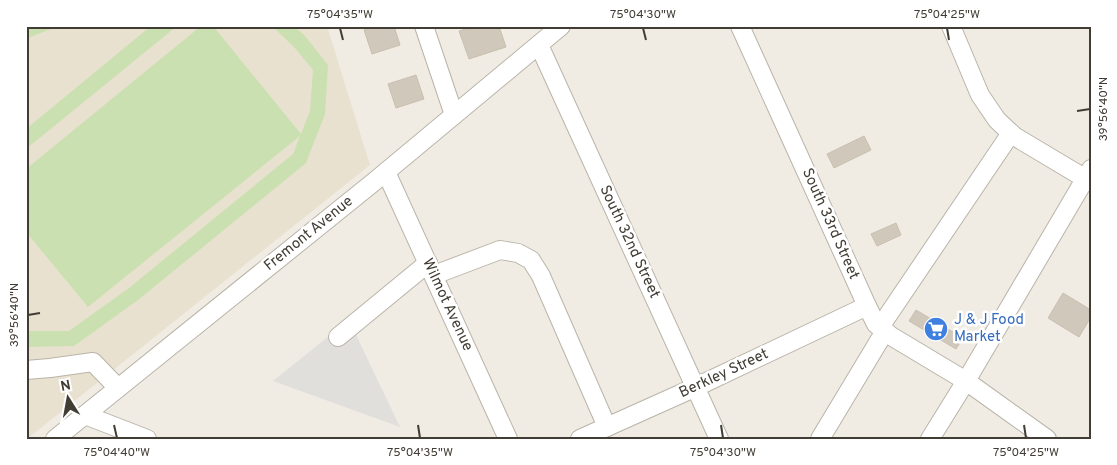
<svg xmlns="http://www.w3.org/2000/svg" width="1117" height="465" viewBox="0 0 1117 465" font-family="Overpass,sans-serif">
<rect width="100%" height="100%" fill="#f0ece4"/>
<path fill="#e8e1cf" d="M26,26H327L370,165L27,439Z"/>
<g fill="#cbe0b0">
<path d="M26,26H58L26,39Z"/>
<path d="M151,26H177L26,149V129Z"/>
<path d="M201,26H213L301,134L310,111L313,70L294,47L272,26H294L305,36L328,65L325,114L306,163L138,300L74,346L26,347V331H69L129,288L293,154L300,136L88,307L26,232V169Z"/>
</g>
<path fill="#e1dfdc" d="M349,320L400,427L273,381Z"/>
<g fill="#d0c8bb" stroke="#cabfaf">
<path d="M374,26H394L400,45L372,54L364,30Z"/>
<path d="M475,26H499L506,47L469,59L459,31Z"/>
<path d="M416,75L424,99L396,108L388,84Z"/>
<path d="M864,136L871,150L834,168L827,154Z"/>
<path d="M896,223L901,235L877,246L871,234Z"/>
<path d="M1063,293L1091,310V317L1079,337L1048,318Z"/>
<path d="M916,310L963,338L956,349L909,321Z"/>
</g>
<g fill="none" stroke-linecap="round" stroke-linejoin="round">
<g stroke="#bab4a8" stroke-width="20">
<g id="minor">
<path d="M424,26L454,115"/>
<path d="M740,26L867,306L876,324L891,336L966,381L1047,439"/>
<path d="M951,26L980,95L997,120L1014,136L1091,182"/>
<path d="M539,45L719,439"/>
<path d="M386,172L508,439"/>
<path d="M434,275L500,250L518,253L531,260L541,276L607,427"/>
<path d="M880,327L1011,133"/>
<path d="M338,337L428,263"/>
<path d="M26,370L50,368L93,362L118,388"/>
<path d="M85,415L147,439"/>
<path d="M55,439L375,181L561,26"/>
<path d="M580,439L696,387L867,306"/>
<path d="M820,439L885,331"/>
<path d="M930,439L966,381L1091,169"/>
</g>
</g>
<use href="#minor" stroke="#fff" stroke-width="18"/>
</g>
<path fill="none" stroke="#413c34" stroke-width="2" d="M340,28L343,40M643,28L646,40M947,28L949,40M1077,111L1090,109M28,315L40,313M114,425L117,438M418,425L420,438M721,425L723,438M1024,425L1026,438"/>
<defs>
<g id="supermarket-disc" transform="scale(1.25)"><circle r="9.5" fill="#3f7fe0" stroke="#fff"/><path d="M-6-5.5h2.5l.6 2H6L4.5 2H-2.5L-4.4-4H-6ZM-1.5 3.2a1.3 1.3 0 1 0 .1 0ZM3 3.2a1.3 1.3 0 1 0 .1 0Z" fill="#fff"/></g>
</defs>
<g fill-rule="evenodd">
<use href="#supermarket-disc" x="936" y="329"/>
</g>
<g text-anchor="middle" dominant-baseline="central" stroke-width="5" stroke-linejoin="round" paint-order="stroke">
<g font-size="15" fill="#413c34" stroke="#fff">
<text transform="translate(830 224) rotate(66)">South 33rd Street</text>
<text transform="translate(309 234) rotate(-39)">Fremont Avenue</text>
<text transform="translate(629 242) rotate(65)">South 32nd Street</text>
<text transform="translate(447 305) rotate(65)">Wilmot Avenue</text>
<text transform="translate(724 374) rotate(-25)">Berkley Street</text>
</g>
<g font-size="15" fill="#366cbe" stroke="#fff" text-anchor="start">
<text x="954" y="320">J &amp; J Food<tspan x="954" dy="17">Market</tspan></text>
</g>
</g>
<rect width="1117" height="465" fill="none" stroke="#ffffff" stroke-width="55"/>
<g transform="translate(68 398) rotate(349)" stroke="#ffffff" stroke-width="4" paint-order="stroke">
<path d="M0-4L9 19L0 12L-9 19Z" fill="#413c34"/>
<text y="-8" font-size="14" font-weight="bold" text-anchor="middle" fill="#413c34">N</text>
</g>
<rect x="28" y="28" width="1062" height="410" fill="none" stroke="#413c34" stroke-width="2"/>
<g font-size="12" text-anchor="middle" fill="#413c34">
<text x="340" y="18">75°04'35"W</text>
<text x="643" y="18">75°04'30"W</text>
<text x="947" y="18">75°04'25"W</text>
<text transform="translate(1103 109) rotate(-90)" y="4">39°56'40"N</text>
<text transform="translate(14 315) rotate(-90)" y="4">39°56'40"N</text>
<text x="117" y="456">75°04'40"W</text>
<text x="420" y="456">75°04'35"W</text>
<text x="723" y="456">75°04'30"W</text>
<text x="1026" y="456">75°04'25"W</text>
</g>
</svg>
